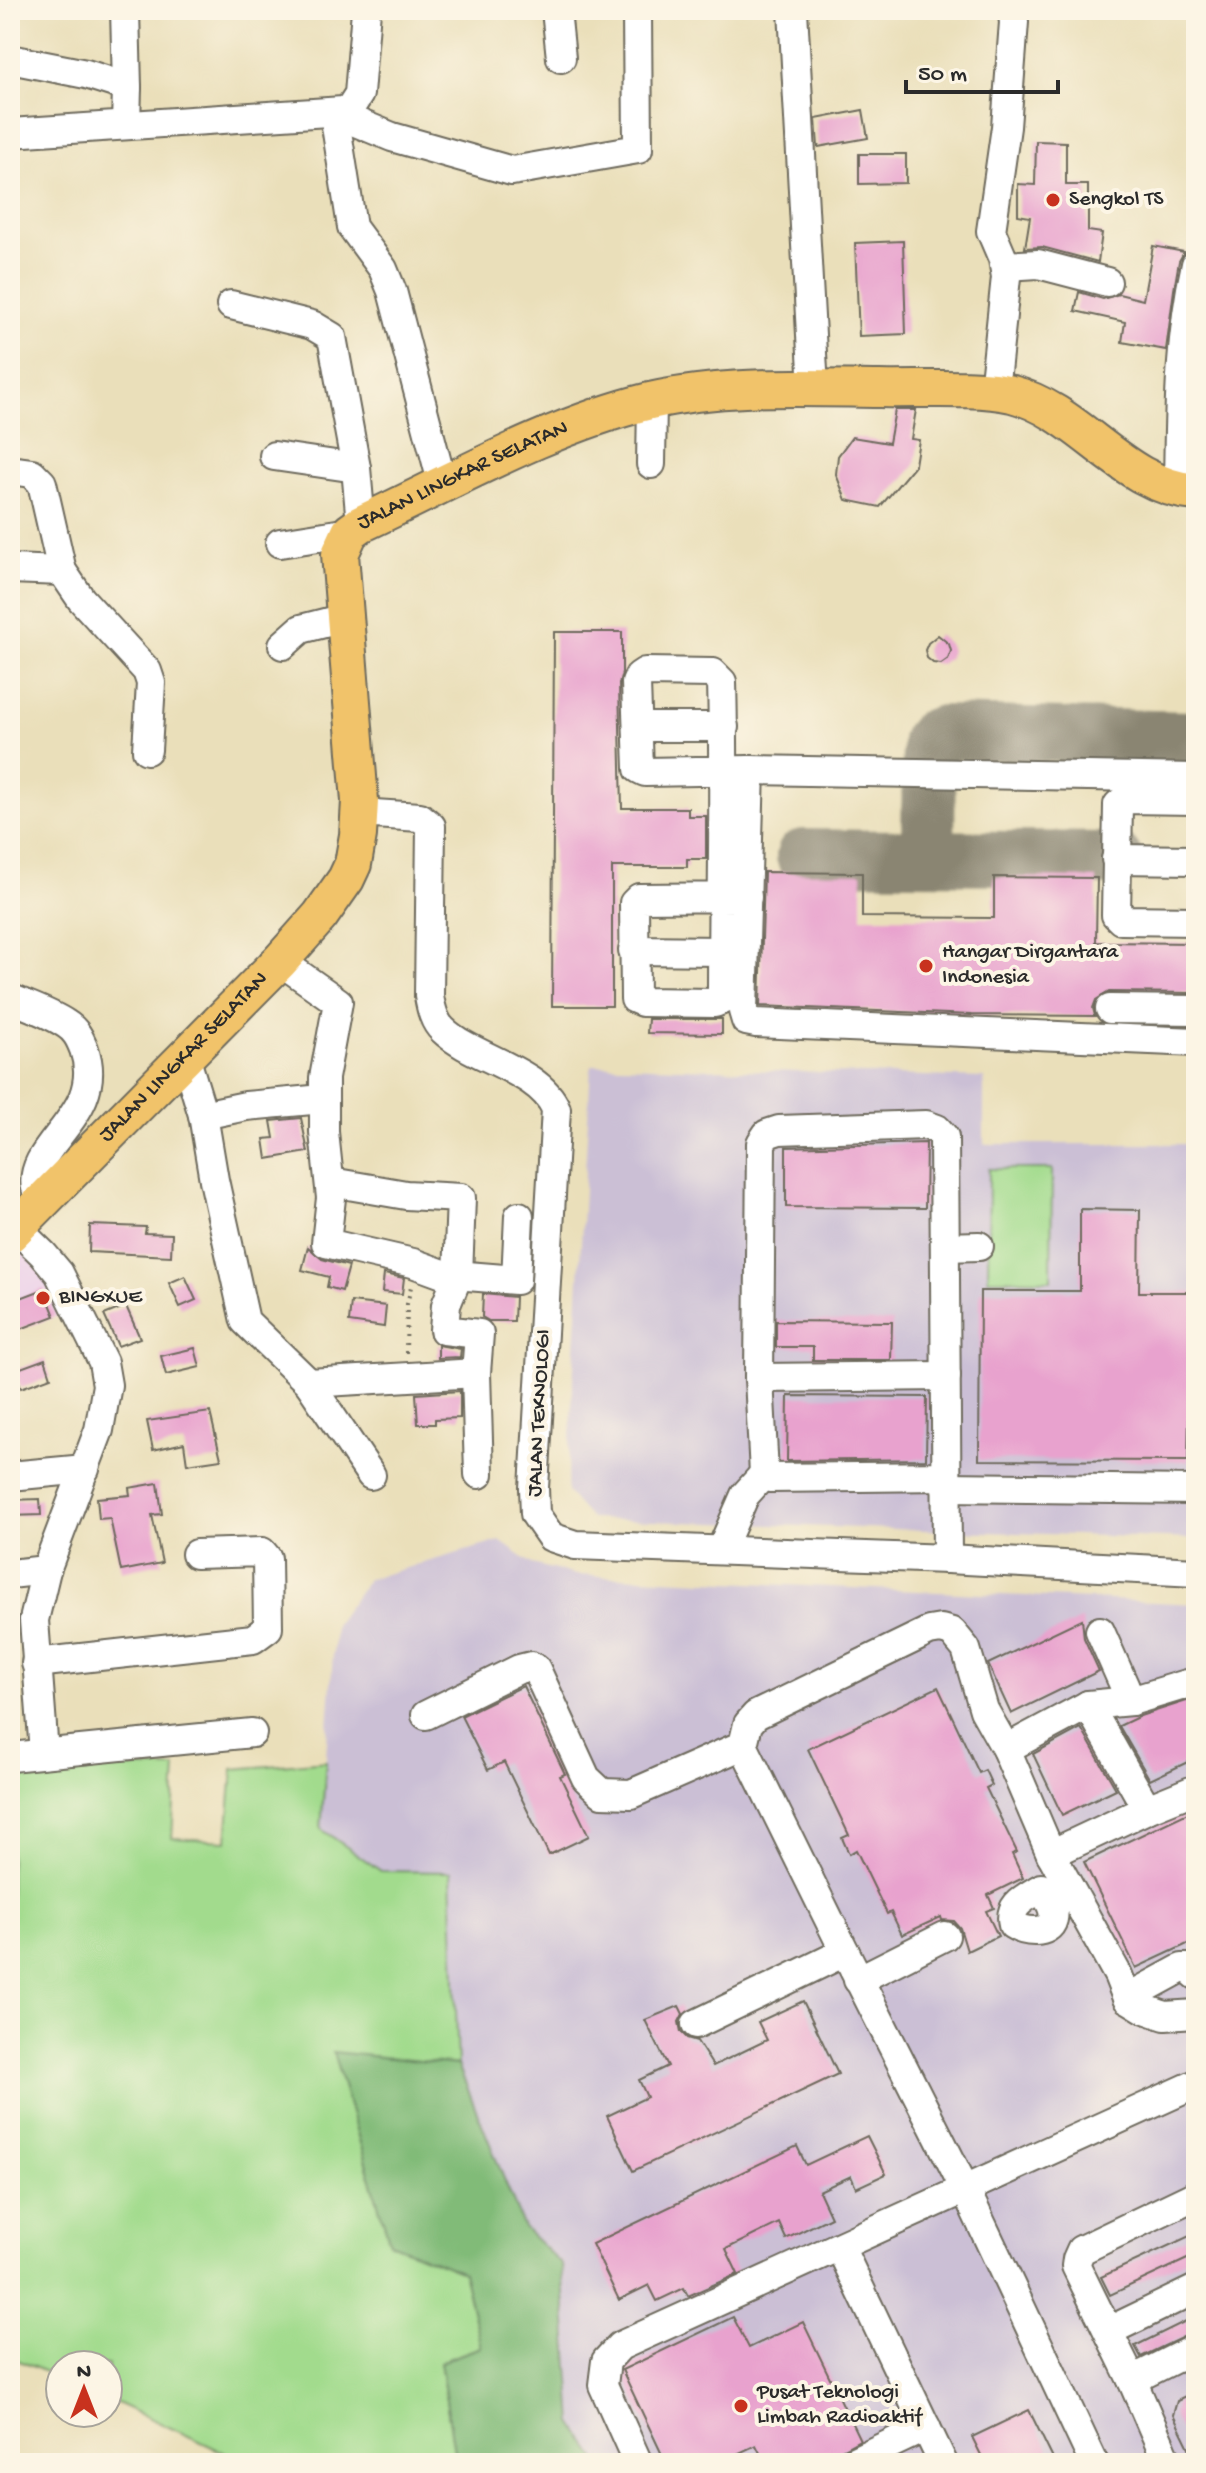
<svg xmlns="http://www.w3.org/2000/svg" width="1206" height="2473" viewBox="0 0 1206 2473" font-family="'Gochi Hand',sans-serif">
<rect width="100%" height="100%" fill="#fcf5e5"/>
<filter id="ink" filterUnits="userSpaceOnUse"><feTurbulence type="fractalNoise" baseFrequency=".0125" numOctaves="2"/><feDisplacementMap in="SourceGraphic" scale="16" xChannelSelector="R" yChannelSelector="G"/><feConvolveMatrix kernelMatrix="1 2 1 2 8 2 1 2 1" color-interpolation-filters="sRGB"/></filter>
<filter id="wash" filterUnits="userSpaceOnUse"><feTurbulence type="fractalNoise" baseFrequency=".006" numOctaves="4" result="noise"/><feDisplacementMap in="SourceGraphic" scale="32" xChannelSelector="R" yChannelSelector="G"/><feGaussianBlur stdDeviation="1.8" result="paint"/><feColorMatrix in="noise" values="0 0 0 0 0 0 0 0 0 0 0 0 0 0 0 0 0 1.4 0 .05"/><feComposite in="paint" operator="in"/></filter>
<g filter="url(#wash)">
<rect width="100%" height="100%" fill="#eadfba"/>
<path fill="#ecd1ea" d="M29,1238L63,1314L10,1333V1253Z"/>
<g fill="#cbbfd5">
<path d="M591,1065L984,1078V1144H1196V1539L591,1519L567,1492Z"/>
<path d="M500,1541L532,1564L576,1575L1196,1604V2463H599L573,2423L562,2265L524,2228L458,2065L451,1873L381,1871L321,1829L335,1625L368,1579Z"/>
</g>
<g fill="#a2db8d" stroke="#66835c" stroke-width="2">
<path d="M989,1169H1052L1051,1280L988,1279Z"/>
<path d="M326,1761L321,1829L381,1871L451,1872L458,2065L333,2053L390,2243L463,2272L481,2347L440,2362L456,2463H247L108,2399V2365H60V2378L10,2357V1781L33,1767L176,1768L172,1838L227,1841L233,1769Z"/>
</g>
<path fill="#81bb78" stroke="#567352" stroke-width="2" d="M333,2052L458,2065L524,2228L562,2265L573,2423L599,2463H456L440,2362L481,2347L463,2272L390,2243Z"/>
<g fill="none" stroke-linecap="round" stroke-linejoin="round">
<g stroke="#8a8572" stroke-width="54">
<path d="M803,856L1116,859"/>
<path d="M928,856L929,741L934,735L943,732L1196,738"/>
</g>
</g>
<g id="blocks">
<g fill="#e8a2ce">
<path d="M863,110L868,138L818,147L816,119Z"/>
<path d="M1036,141L1066,142V185H1088V231L1102,233L1098,262L1042,247L1025,248L1030,217L1018,215V184L1035,185Z"/>
<path d="M859,154H906V183L859,184Z"/>
<path d="M903,241L906,334L859,336L855,243Z"/>
<path d="M1153,246L1184,252L1179,261L1174,290L1166,350L1122,342L1125,322L1075,311L1079,292L1103,299L1119,294L1143,300Z"/>
<path d="M895,410H916L911,439L919,440L915,465L880,507L846,500L836,474L838,456L852,437L889,443Z"/>
<path d="M554,632H622V673L619,684L622,808H688V816H706V859H687V867H612V1006H552Z"/>
<path d="M938,635L949,644L951,651L948,659L941,664L933,663L927,658L925,650L928,643Z"/>
<path d="M764,872L862,873V917L994,918V877L1097,878L1096,942L1196,943V993L1109,992L1096,1000L1093,1008L1095,1016L972,1015L760,1006Z"/>
<path d="M648,1019H722V1034L647,1033Z"/>
<path d="M301,1118L308,1152L267,1159L264,1139L274,1138L271,1121Z"/>
<path d="M926,1143L925,1208L786,1207V1147Z"/>
<path d="M1080,1209L1140,1210L1139,1292H1196V1413H1189L1188,1461L979,1460L980,1291H1080Z"/>
<path d="M90,1225L146,1227L145,1233L172,1234L171,1256L89,1252Z"/>
<path d="M308,1247L322,1259L349,1266L342,1291L327,1287L329,1277L302,1270Z"/>
<path d="M384,1274L404,1278L402,1294L382,1292Z"/>
<path d="M185,1276L196,1300L180,1307L169,1283Z"/>
<path d="M44,1289L55,1316L10,1333V1302Z"/>
<path d="M483,1294L515,1297L514,1321H489L482,1317Z"/>
<path d="M351,1302L386,1306L384,1327L349,1322Z"/>
<path d="M126,1306L140,1338L118,1346L104,1315Z"/>
<path d="M776,1321L892,1322L891,1360H813V1347H776Z"/>
<path d="M438,1345L461,1349L460,1357L438,1358Z"/>
<path d="M195,1348L200,1367L166,1375L161,1356Z"/>
<path d="M45,1359L51,1377L21,1388L15,1370Z"/>
<path d="M460,1391V1418L435,1419V1424H418L416,1394Z"/>
<path d="M788,1396L927,1397L926,1459L787,1461Z"/>
<path d="M210,1412L221,1459L187,1464L184,1443L153,1450L147,1421Z"/>
<path d="M158,1483L162,1514L152,1515L162,1563L121,1571L110,1518L99,1519L97,1498L130,1495L129,1488Z"/>
<path d="M40,1499L41,1515L10,1516V1500Z"/>
<path d="M1082,1619L1084,1638L1099,1671L1011,1714L988,1664Z"/>
<path d="M523,1686L565,1774L560,1776L589,1836L549,1855L504,1762L488,1770L461,1716Z"/>
<path d="M938,1687L979,1773L985,1770L992,1785L986,1788L1017,1852L1012,1854L1023,1878L988,1895L994,1908L986,1911L998,1936L967,1951L960,1928L954,1921L942,1920L941,1917L902,1935L891,1912L887,1914L856,1850L849,1854L842,1838L849,1835L808,1749Z"/>
<path d="M1196,1698V1758L1150,1780L1119,1726L1140,1716Z"/>
<path d="M1081,1728L1116,1789L1062,1815L1033,1754Z"/>
<path d="M1196,1809V1940L1136,1968L1084,1862Z"/>
<path d="M803,2001L838,2074L633,2171L607,2116L647,2097L639,2080L668,2066L645,2020L679,2006L683,2014L679,2022L681,2032L687,2038L697,2041L713,2066L767,2040L758,2022Z"/>
<path d="M867,2136L886,2174L856,2188L851,2176L819,2191L831,2217L786,2239L779,2223L726,2249L738,2274L688,2296L684,2288L657,2301L649,2285L619,2300L592,2244L797,2146L806,2165Z"/>
<path d="M1196,2233V2255L1110,2295L1101,2277Z"/>
<path d="M1196,2316V2331L1141,2357L1135,2346Z"/>
<path d="M733,2317L749,2348L803,2322L860,2440L818,2463H765L756,2445L718,2463H666L622,2370Z"/>
<path d="M1196,2392V2462L1173,2415L1177,2401Z"/>
<path d="M1029,2410L1055,2463H985L972,2437Z"/>
</g>
</g>
</g>
<g filter="url(#ink)">
<use href="#blocks" fill-opacity="0" stroke="#6e6a5d" stroke-width="2"/>
<g fill="none" stroke-linecap="round" stroke-linejoin="round">
<g stroke="#6e6a5d" stroke-width="32">
<g id="minor">
<path d="M125,10L127,87"/>
<path d="M556,10L561,58"/>
<path d="M793,10L814,389"/>
<path d="M10,59L86,74L127,87L126,125"/>
<path d="M334,113L392,137L512,171L638,149L637,10"/>
<path d="M334,113L352,227L383,269L392,291L443,486"/>
<path d="M10,133L343,111L350,108L359,94L366,10"/>
<path d="M1005,266L1038,264L1107,282"/>
<path d="M231,305L312,325L332,337L356,468L361,524"/>
<path d="M994,391L1006,277L1003,259L991,231L1006,127L1014,22L1012,10"/>
<path d="M274,456L356,468"/>
<path d="M651,464L652,401"/>
<path d="M10,470L32,473L42,483L62,571L81,599L147,671L151,683L147,750"/>
<path d="M1178,490C1179,414 1179,339 1196,264"/>
<path d="M280,543L350,532"/>
<path d="M10,569L62,571"/>
<path d="M283,645L301,629L344,618"/>
<path d="M638,727H724"/>
<path d="M750,770L743,1011L746,1021L756,1023L1196,1042"/>
<path d="M1196,800L1125,799L1118,805L1116,915L1121,920L1196,921"/>
<path d="M359,813L420,817L431,826L429,996C431,1008 434,1022 443,1030C472,1058 540,1070 556,1109L534,1488L535,1514L551,1537L575,1545L947,1559L1196,1572"/>
<path d="M1116,859L1196,860"/>
<path d="M747,897L639,898L634,903L635,999L642,1002L715,1003L722,1000C722,894 725,788 722,682L713,673L645,672L639,676L636,683L639,769L645,772L750,770L1196,778"/>
<path d="M633,950L721,951"/>
<path d="M280,961L338,1002L324,1078V1132L331,1198L326,1243L413,1263L443,1274L516,1280L519,1216"/>
<path d="M10,998C28,1006 50,1013 66,1024C76,1030 80,1039 84,1049C107,1115 27,1144 36,1188L46,1197"/>
<path d="M1110,1009L1196,1010"/>
<path d="M185,1056L203,1115L246,1106L323,1099"/>
<path d="M203,1115L214,1180L245,1321L309,1383L371,1475"/>
<path d="M17,1229L43,1254L59,1273L103,1362L107,1385L99,1430L46,1570L34,1620L44,1753"/>
<path d="M945,1247L979,1246"/>
<path d="M476,1373L479,1474"/>
<path d="M759,1378L946,1376"/>
<path d="M309,1383L476,1373L479,1334L444,1330L446,1305L458,1276L461,1198L406,1195L331,1182"/>
<path d="M10,1476L85,1469"/>
<path d="M946,1476L769,1478L764,1474L759,1378L761,1143L767,1134L779,1130L926,1125L937,1129L944,1137L947,1559"/>
<path d="M946,1487L1196,1490"/>
<path d="M721,1550L745,1495L764,1474"/>
<path d="M10,1574L46,1570"/>
<path d="M1100,1631L1131,1701"/>
<path d="M36,1663L253,1639L268,1628L267,1558L262,1552L196,1554"/>
<path d="M1088,1705L1131,1701L1187,1684"/>
<path d="M426,1715L519,1669L531,1666L536,1669L586,1778L602,1793L631,1794L743,1745L748,1724L756,1715L929,1631L941,1629L952,1632L966,1649L984,1710L1006,1749L1051,1854L1118,1975L1127,1998L1145,2009L1165,2016L1196,2014"/>
<path d="M743,1745L845,1952L966,2191L1094,2463"/>
<path d="M1006,1749L1088,1705L1147,1809"/>
<path d="M10,1757L252,1733"/>
<path d="M1051,1854L1147,1809L1196,1789"/>
<path d="M1041,1888C1046,1897 1056,1907 1053,1919C1049,1936 1024,1932 1013,1925C1008,1904 1025,1898 1041,1888Z"/>
<path d="M858,1980L945,1936"/>
<path d="M1127,1998L1182,1968H1188L1196,1975"/>
<path d="M696,2024L845,1952"/>
<path d="M840,2247L943,2463"/>
<path d="M1109,2331L1196,2289"/>
<path d="M1132,2380L1196,2348"/>
<path d="M638,2463L603,2385L606,2361L620,2346L1196,2084"/>
<path d="M850,2463L926,2427"/>
<path d="M1168,2463L1132,2380L1076,2266L1077,2259L1081,2250L1196,2195"/>
</g>
</g>
<g stroke="#6e6a5d" stroke-width="40">
<g id="major">
<path id="s1" d="M10,1234L280,961L320,916L346,879L353,864L358,835L360,801L340,554L350,532L361,524C455,480 549,426 650,401C724,384 803,388 879,389C917,390 977,386 1012,394C1082,412 1121,486 1196,492"/>
</g>
</g>
<path stroke="#6e6a5d" stroke-width="4" stroke-dasharray="2 6" stroke-linecap="butt" d="M406,1353L407,1304L411,1287"/>
<use href="#minor" stroke="#fff" stroke-width="28"/>
<use href="#major" stroke="#f1c36a" stroke-width="36"/>
</g>
</g>
<g fill="#c8321e" stroke="#fcf5e5" stroke-width="3">
<circle cx="1053" cy="200" r="8"/>
<circle cx="926" cy="966" r="8"/>
<circle cx="43" cy="1298" r="8"/>
<circle cx="741" cy="2406" r="8"/>
</g>
<g text-anchor="middle" dominant-baseline="central" stroke-width="8" stroke-linejoin="round" paint-order="stroke">
<g font-size="22" fill="#2b2b2b" stroke="#fcf5e5" text-anchor="start">
<text x="1069" y="200">Sengkol TS</text>
<text x="942" y="953">Hangar Dirgantara<tspan x="942" dy="25">Indonesia</tspan></text>
<text x="59" y="1298">BINGXUE</text>
<text x="757" y="2393">Pusat Teknologi<tspan x="757" dy="25">Limbah Radioaktif</tspan></text>
</g>
<g font-size="22" fill="#2b2b2b" stroke="#fcf5e5">
<text stroke="none"><textPath href="#s1" startOffset="968">JALAN LINGKAR SELATAN</textPath></text>
<text stroke="none"><textPath href="#s1" startOffset="248">JALAN LINGKAR SELATAN</textPath></text>
<text transform="translate(540 1413) rotate(-87)">JALAN TEKNOLOGI</text>
</g>
</g>
<rect width="1206" height="2473" fill="none" stroke="#fcf5e5" stroke-width="40"/>
<g transform="translate(84 2389)"><circle r="38" fill="#fcf5e5" stroke="#a8a49b" stroke-width="2"/>
<path d="M0-6L14 30L0 20L-14 30Z" fill="#c8321e"/>
<text y="-12" font-size="22" font-weight="bold" text-anchor="middle" fill="#2b2b2b">N</text>
</g>
<path d="M906 80v12h152v-12" fill="none" stroke="#2b2b2b" stroke-width="4"/>
<text x="918" y="80" font-size="24" fill="#2b2b2b" stroke="#fcf5e5" stroke-width="6" paint-order="stroke">50 m</text>
</svg>
